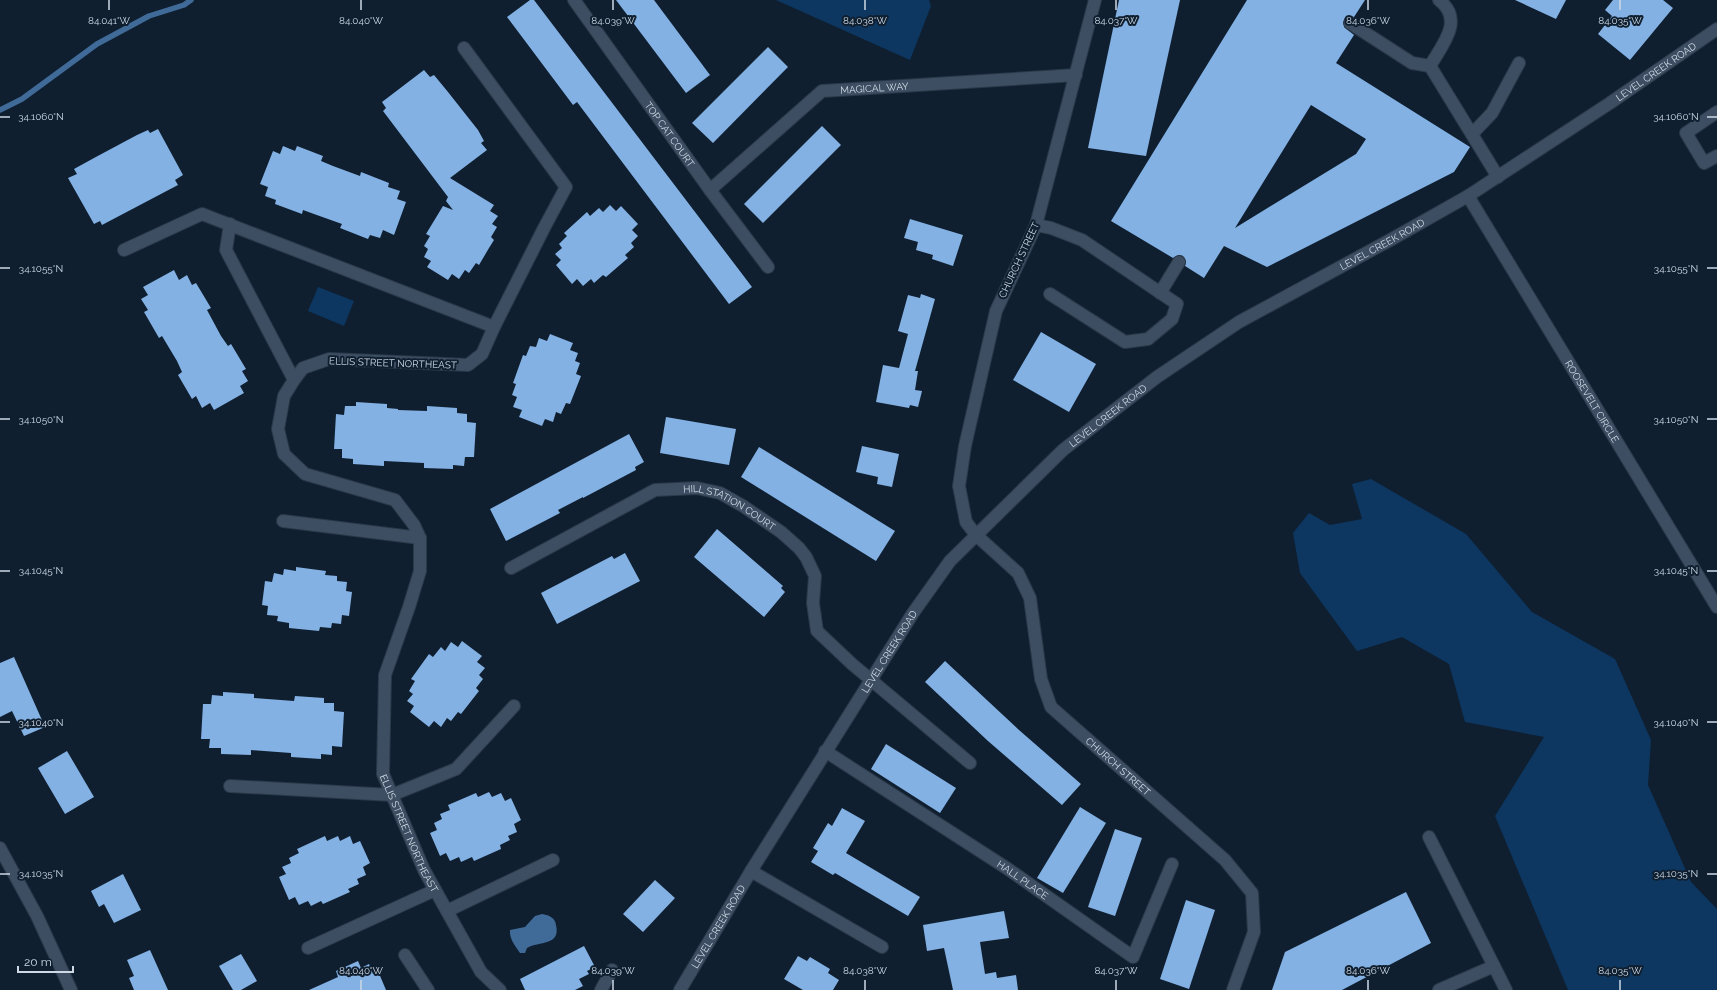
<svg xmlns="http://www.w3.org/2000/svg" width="1717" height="990" viewBox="0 0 1717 990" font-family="Raleway,sans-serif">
<rect width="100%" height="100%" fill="#0f1f30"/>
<g fill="#0d3760">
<path d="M776,0H929L931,6L910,60Z"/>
<path d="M318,287L354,301L344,326L308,311Z"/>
<path d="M1371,479L1466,534L1532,612L1615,659L1651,740L1648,785L1691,882L1717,909V990H1568L1495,816L1544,737L1465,722L1449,664L1402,637L1357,651L1300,573L1293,533L1309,513L1330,525L1362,519L1352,484Z"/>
</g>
<path fill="#406b99" d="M542,914C548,915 555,917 556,925C561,946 539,941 527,948L525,953H520C515,946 509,938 510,930L525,927L535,916Z"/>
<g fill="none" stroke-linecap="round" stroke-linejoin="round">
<path stroke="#406b99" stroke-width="5.5" d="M0,110L22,99L97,44L149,16L184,5L191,0"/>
</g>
<g fill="#83b1e3" fill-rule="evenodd">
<path d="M530,0H534L752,287L729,304L577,102L573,105L507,17Z"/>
<path d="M616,0H654L710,75L686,93Z"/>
<path d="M1119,0H1180L1146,156L1088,148Z"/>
<path d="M1247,0H1365L1354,17L1347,16L1344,19V27L1354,35L1336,63L1470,147L1454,172L1267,267L1224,246L1204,278L1185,266L1186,262L1183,256L1179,255L1173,258L1111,221ZM1311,105L1366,139L1356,154L1235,228Z"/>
<path d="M1515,0H1566L1556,19Z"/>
<path d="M1613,0H1663L1673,8L1630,60L1598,34L1612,16L1605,10Z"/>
<path d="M768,47L788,67L713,143L692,123Z"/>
<path d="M424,70L430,77L434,75L448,92L478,130L484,141L481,143L487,150L450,178L494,205L490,211L498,216L492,224L497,227L491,237L494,240L489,248L479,265L476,263L469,273L465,270L459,279L452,274L448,280L427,267L431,261L424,257L428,249L424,246L430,236L426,234L443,206L453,210L446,201L448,197L383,111L386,108L382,102Z"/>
<path d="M822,126L841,145L763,223L744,204Z"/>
<path d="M158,129L183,175L175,180L178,185L102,225L100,221L94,224L68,178L77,174L74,169L94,158L137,135L148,130L150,133Z"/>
<path d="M283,146L295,151L297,146L323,156L321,161L333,166L360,176L361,172L389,183L388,187L400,191L397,199L406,202L394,235L383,230L380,238L370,235L368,239L340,228L342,224L314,214L303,210L302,214L275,204L276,200L265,196L268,187L260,184L273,151L280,154Z"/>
<path d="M610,205L616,211L621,206L638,224L632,230L638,236L631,243L634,247L625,255L628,258L606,277L603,275L594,283L591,279L583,286L577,279L572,284L556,265L561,260L555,254L562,248L559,244L567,236L564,233L587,212L590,216L599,208L603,212Z"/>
<path d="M910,219L963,235L953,266L932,259L933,255L916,250L918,242L904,238Z"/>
<path d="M174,270L179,280L187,275L192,285L196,283L211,308L207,310L221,336L228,346L231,344L246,369L242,371L248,381L240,386L244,393L214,410L210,403L202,408L196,396L192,399L178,375L182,372L177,361L162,336L159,338L144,312L148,310L141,299L148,295L143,287Z"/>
<path d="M921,294L935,299L915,371H918L915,390L922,391L918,407L910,405L909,408L876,402L883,365L899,368L908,334L898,331L908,295L920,298Z"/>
<path d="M1041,332L1096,364L1069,412L1013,380Z"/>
<path d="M550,334L573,343L570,350L578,353L575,361L580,363L576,374L581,376L570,404L566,403L561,414L556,412L553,422L545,419L542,426L519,417L522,410L513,407L517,397L512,395L516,384L513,383L523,355L526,356L530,346L536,347L539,338L547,341Z"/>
<path d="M356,402L387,404V408L398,409V410L427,411V406L457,408V413L467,414V422L476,423L474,457H465L464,466L453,465V469L424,468V463L384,461V466L353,464V459L342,458V449H334L336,414L344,415L345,406H356Z"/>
<path d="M666,417L736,429L729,465L660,453Z"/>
<path d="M629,434L644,462L635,467L636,470L583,498V497L558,510L560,513L506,541L490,509Z"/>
<path d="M862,446L899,454L892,487L877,484L878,477L856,472Z"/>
<path d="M759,447L895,531L876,561L741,477Z"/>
<path d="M717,529L783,586L781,588L785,592L764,617L694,557Z"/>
<path d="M625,553L640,581L557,624L541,593L612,556L614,559Z"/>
<path d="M296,567L326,571L325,575L337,576V581L347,582L346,591L352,592L349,616L342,615L341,624L332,623L331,628L320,627L319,631L289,628V623L277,621L278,616L267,615L268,606L262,605L265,581L272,582L274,573L283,575L284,569L296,571Z"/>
<path d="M462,641L482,656L477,662L485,668L479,675L483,679L476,688L479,691L461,714L458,712L451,721L447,718L441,727L434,721L429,727L410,712L414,706L407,701L413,694L409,691L415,681L411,679L429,654L433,657L441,647L445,651L451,642L458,647Z"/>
<path d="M14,657L45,727L24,736L12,711L0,717V663Z"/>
<path d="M945,661L1019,730L1081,784L1062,805L988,741L925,682Z"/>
<path d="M223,692L254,694V698L294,701L295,696L324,698V703H334V711L344,712L342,747L332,746V755L321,754V759L291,757V753L251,750V755L221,754V748H209L210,739H201L203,704H211L212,695L223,696Z"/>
<path d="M886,744L956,788L940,813L871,769Z"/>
<path d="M67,751L94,797L65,814L38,768Z"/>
<path d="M489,792L492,797L501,793L505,801L511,798L521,820L514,824L517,832L508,836L510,840L500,845L501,849L474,861L472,857L461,862L459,857L450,861L446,853L440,856L430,833L437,830L434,823L442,819L440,814L450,810L448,805L476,793L478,797Z"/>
<path d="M1080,807L1106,823L1063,893L1037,878Z"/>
<path d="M842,808L865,821L846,853L920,897L908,916L835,873L833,875L811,862L818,851L813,848L828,823L832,826Z"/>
<path d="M1115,829L1142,838L1115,916L1088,907Z"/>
<path d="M325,836L327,841L338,836L340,841L350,836L353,844L360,841L370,863L363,867L366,875L357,879L359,884L348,889L350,892L323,904L321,901L311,906L308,901L299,905L295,897L289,900L279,877L286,874L282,867L291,863L289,858L299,853L297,849Z"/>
<path d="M123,874L141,910L114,923L104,904L99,907L91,891Z"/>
<path d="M655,880L675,898L643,932L623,914Z"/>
<path d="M1406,892L1431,943L1342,990H1272L1285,952Z"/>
<path d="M1186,900L1215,910L1189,989L1160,979Z"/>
<path d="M1004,911L1009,938L980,942L985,974L996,972L997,978L1016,975L1018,990H953L944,948L927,951L923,925Z"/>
<path d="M584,946L595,967L587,971L589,974L579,979L583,986L575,990H525L520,979Z"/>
<path d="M150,950L168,990H134L129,978L134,976L127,960Z"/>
<path d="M241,954L257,981L241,990H233L219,966Z"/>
<path d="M798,956L807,961L810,957L830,969L828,973L839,980L833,990H803L784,979Z"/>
<path d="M358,961L361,968L369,964L373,974L378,971L386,990H309L338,977L336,971Z"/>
</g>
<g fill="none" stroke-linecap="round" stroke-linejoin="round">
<g stroke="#2a3949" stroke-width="14">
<g id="minor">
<path id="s1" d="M574,0L710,190L768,267"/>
<path id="s2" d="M1095,0L1036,225L996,311L965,446L959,486L966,522L976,535L1018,573L1030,598L1041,679L1051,707L1225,860L1252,893L1254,932L1233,990"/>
<path d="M1439,0C1465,20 1442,45 1430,66L1498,177"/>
<path d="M1350,23L1412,63L1430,66"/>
<path id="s3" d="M464,48L566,187L544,228L494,327L482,354L468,365L329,359L303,368L294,380L284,396L278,429L284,454L305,474L395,500L414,525L420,538V571L409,607L385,675L383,774L424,870L481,972L500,990"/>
<path d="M1717,112L1686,133L1704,163L1717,156"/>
<path d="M1472,134L1492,113L1519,63"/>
<path id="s4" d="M710,190L822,91L1076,75"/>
<path id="s5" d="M1468,196L1717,607"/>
<path d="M230,224L226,250L294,380"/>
<path d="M1036,225L1051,228L1082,240L1177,304L1172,319L1148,339L1125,342L1050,294"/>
<path d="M124,250L202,214L494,327"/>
<path d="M1160,293L1179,262"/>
<path d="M283,521L420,538"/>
<path id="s6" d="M511,568L655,490L697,488L720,493L743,506L781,532L799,548L806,557L815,576L813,603L817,631L852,664L970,763"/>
<path id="s7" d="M825,751L1008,869L1133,957L1172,864"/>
<path d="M230,786L392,795L456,769L514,706"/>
<path d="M1429,837L1506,990"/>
<path d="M0,848L37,916L71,990"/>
<path d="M751,871L882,947"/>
<path d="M447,911L553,860"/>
<path d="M308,948L435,890"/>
<path d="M405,955L428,990"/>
<path d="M601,990L612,970"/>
<path id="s8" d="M680,990L751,871L913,613L950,561L1063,450L1157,377L1239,322L1392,239L1468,196L1610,103L1717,29"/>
<path d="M1439,990L1494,966"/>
</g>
</g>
<use href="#minor" stroke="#3d4e62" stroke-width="12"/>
</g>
<path fill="none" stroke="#ced9e5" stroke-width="1.5" d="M109,0V10M361,0V10M613,0V10M865,0V10M1116,0V10M1368,0V10M1620,0V10M0,117H10M1707,117H1717M0,268H10M1707,268H1717M0,419H10M1707,419H1717M0,571H10M1707,571H1717M0,722H10M1707,722H1717M0,874H10M1707,874H1717M361,980V990M613,980V990M865,980V990M1116,980V990M1368,980V990M1620,980V990"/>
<g text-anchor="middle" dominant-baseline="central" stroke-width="4" stroke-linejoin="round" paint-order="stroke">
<g font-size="10" fill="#ced9e5" stroke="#0f1f30">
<text stroke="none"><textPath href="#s8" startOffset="1370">LEVEL CREEK ROAD</textPath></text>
<text stroke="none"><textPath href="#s4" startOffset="202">MAGICAL WAY</textPath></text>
<text stroke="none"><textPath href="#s1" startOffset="165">TOP CAT COURT</textPath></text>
<text stroke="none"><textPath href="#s8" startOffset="1046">LEVEL CREEK ROAD</textPath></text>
<text transform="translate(1019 260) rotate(-65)">CHURCH STREET</text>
<text transform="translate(393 363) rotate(2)">ELLIS STREET NORTHEAST</text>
<text stroke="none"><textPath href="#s5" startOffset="240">ROOSEVELT CIRCLE</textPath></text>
<text stroke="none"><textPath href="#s8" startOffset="722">LEVEL CREEK ROAD</textPath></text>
<text stroke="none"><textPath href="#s6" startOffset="243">HILL STATION COURT</textPath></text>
<text stroke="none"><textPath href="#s8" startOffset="398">LEVEL CREEK ROAD</textPath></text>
<text stroke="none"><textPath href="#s2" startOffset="845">CHURCH STREET</textPath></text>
<text stroke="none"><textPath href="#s3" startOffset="1112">ELLIS STREET NORTHEAST</textPath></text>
<text stroke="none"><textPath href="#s7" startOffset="236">HALL PLACE</textPath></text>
<text stroke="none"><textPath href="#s8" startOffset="74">LEVEL CREEK ROAD</textPath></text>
</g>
</g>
<g font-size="10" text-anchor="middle" fill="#ced9e5" stroke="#0f1f30" stroke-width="4" stroke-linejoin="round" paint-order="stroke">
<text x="109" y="24">84.041°W</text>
<text x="361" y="24">84.040°W</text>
<text x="613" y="24">84.039°W</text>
<text x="865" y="24">84.038°W</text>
<text x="1116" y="24">84.037°W</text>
<text x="1368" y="24">84.036°W</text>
<text x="1620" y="24">84.035°W</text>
<text x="41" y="120">34.1060°N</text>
<text x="1676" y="120">34.1060°N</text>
<text x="41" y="272">34.1055°N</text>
<text x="1676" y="272">34.1055°N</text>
<text x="41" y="423">34.1050°N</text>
<text x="1676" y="423">34.1050°N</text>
<text x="41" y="574">34.1045°N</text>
<text x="1676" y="574">34.1045°N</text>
<text x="41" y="726">34.1040°N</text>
<text x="1676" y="726">34.1040°N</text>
<text x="41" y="877">34.1035°N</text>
<text x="1676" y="877">34.1035°N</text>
<text x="361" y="974">84.040°W</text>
<text x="613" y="974">84.039°W</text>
<text x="865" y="974">84.038°W</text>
<text x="1116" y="974">84.037°W</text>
<text x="1368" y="974">84.036°W</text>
<text x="1620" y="974">84.035°W</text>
</g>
<path d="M18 966v6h55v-6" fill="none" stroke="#ced9e5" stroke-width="2"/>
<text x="24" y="966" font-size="12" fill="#ced9e5" stroke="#0f1f30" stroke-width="3" paint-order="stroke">20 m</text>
</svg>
